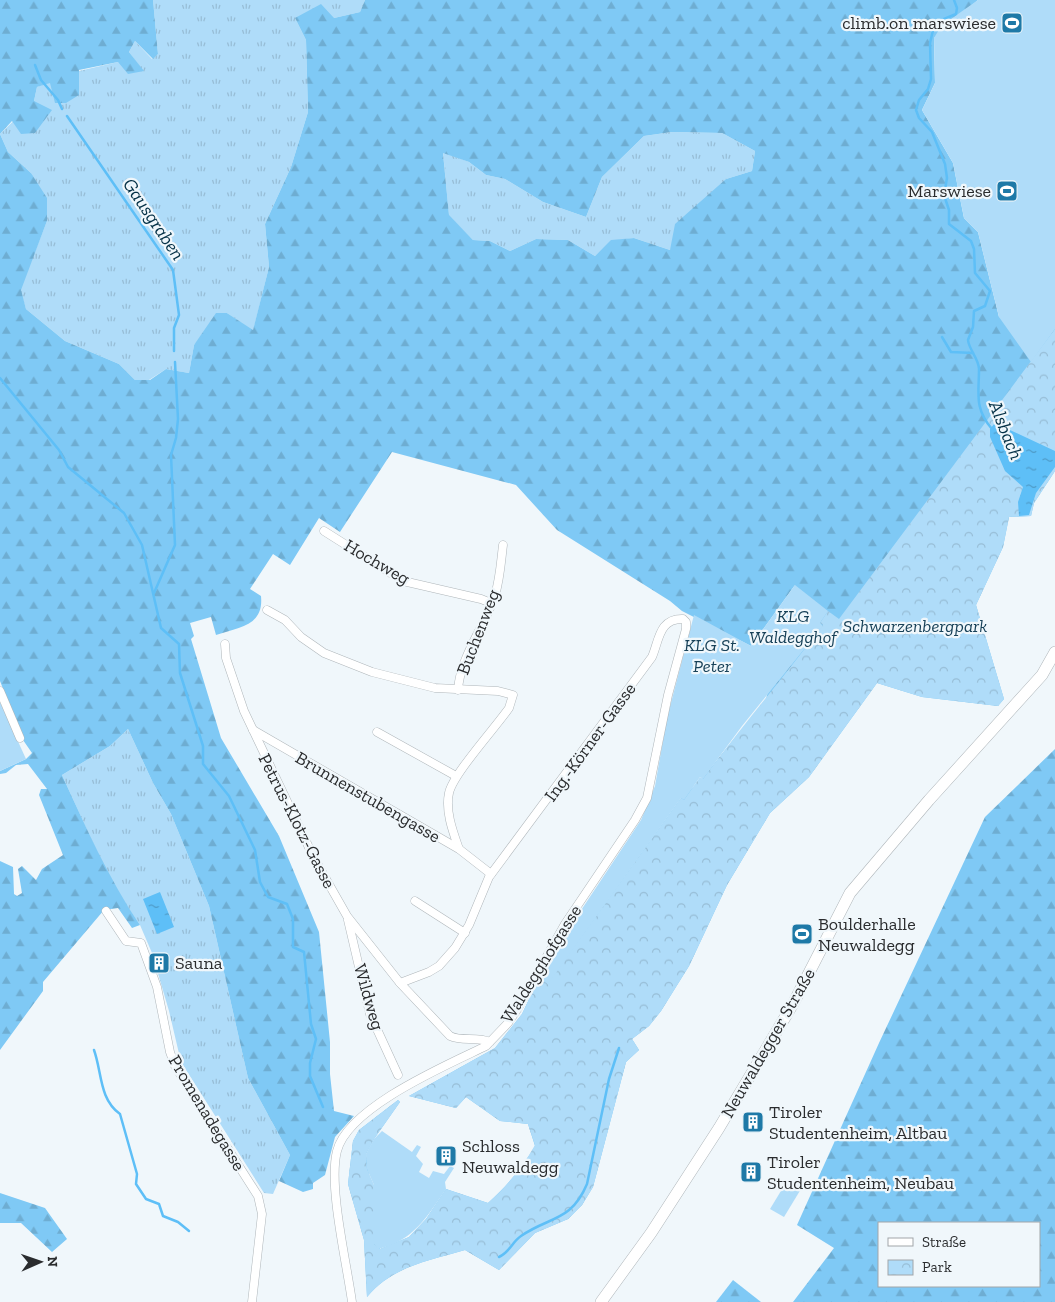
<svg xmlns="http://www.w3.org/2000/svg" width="1055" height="1302" viewBox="0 0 1055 1302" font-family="'Zilla Slab',serif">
<defs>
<pattern id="grass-tufts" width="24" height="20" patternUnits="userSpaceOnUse" patternTransform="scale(1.25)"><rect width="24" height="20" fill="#afdcf9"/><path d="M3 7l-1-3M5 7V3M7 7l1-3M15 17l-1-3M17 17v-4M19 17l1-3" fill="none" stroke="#97bdd6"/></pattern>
<pattern id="forest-firs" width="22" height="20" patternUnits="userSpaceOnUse" patternTransform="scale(1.25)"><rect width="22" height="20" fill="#7fc9f5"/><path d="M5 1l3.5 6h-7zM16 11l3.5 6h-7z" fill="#6eadd2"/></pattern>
<pattern id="park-crowns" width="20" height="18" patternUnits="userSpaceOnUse" patternTransform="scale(1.25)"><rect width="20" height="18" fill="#afdcf9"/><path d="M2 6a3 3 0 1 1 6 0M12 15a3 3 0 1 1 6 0" fill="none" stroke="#97bdd6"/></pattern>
<pattern id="water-ripples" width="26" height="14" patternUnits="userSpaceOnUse" patternTransform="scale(1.25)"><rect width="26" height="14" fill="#5ebff7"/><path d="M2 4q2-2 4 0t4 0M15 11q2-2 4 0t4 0" fill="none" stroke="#4e9bc8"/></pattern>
</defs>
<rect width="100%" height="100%" fill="#f0f7fb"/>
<g fill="url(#grass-tufts)">
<path d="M153,0H365L360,12L334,18H295L306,40L308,112L291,167L265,224L269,267L253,331L227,313L194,345L189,373L166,369L149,380H135L119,364L65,341L26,309L20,290L47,221L31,173L8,152L0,134L34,101L37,87L50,82L79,95V71L118,62L143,71L129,52L135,41L152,59L158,54Z"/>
<path d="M672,132L722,133L755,151L752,171L726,179L670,250L634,238L611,241L595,256L568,240L536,239L510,251L490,241L473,240L449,216L443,152L469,162L486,175L505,179L543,202L586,217L602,177L644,136Z"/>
<path d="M128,729L153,783L171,814L209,906L248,1078L290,1155L273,1194L264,1193L181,1062L169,1011L152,953L140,925L121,897L99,856L62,775L110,746Z"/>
</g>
<g fill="url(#forest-firs)" fill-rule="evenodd">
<path d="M0,0H153L158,54L153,59L135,41L129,52L144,71L128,74L118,62L79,70V95L66,103H55L50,83L37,87L34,101L52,110L35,133L21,134L12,121L0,134L8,152L31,173L47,198V221L21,290L26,309L65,341L119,364L135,380H150L166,369L189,373L194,345L216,313H227L253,330L269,267L265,224L291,167L308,112L306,40L295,18L321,4L334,18L360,12L365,0H978L934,38L935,83L922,110L953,163L964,218L978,232L999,317L1055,329V471L1034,503L1031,516L1009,517L1003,547L976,605L1004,699L998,706L922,697L877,683L809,777L770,813L727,885L689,966L661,1011L649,1026L632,1039L639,1050L626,1062L593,1187L582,1205L568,1219L535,1233L499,1270L465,1250C428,1261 393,1266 367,1297L364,1240L348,1184L353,1141L359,1130L398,1100L400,1102L374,1139L366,1154L380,1249L409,1237L426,1219L446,1189L488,1203C506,1187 523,1167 535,1146L528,1124L500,1121L466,1097L456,1108L409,1096L495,1048L522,1014L539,978L548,983L681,798L702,779L766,699L795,585L751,646L682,611L670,601L557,530L516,485L392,452L340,532L319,518L290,565L273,554L250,589L261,596C264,626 239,627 216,635L211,617L190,623L194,636L191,639L221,738L279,836L319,932L330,1042V1074L334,1111L354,1116L335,1137L325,1175L313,1183V1189L303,1192L279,1181L290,1155L248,1078L209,906L171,814L153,783L128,729L110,746L62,775C86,827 108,878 140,925L132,928L118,908L104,910L43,982V991L0,1050V861L13,867L14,894L17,896L22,893L18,869L22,866L36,880L42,869L63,855L39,795L41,789H47L28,764L16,765L6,773L0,774V771L26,759L32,753L23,740L0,681ZM672,132L722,133L755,151L752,171L726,179L675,224L670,250L634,238L611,240L595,256L568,240L536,239L510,251L490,241L473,240L449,215L443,153L469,162L486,175L505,179L543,202L586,217L602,177L644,136Z"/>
<path d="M1055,749V1302H793L834,1248L797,1225L879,1043L985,817ZM879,1223H1039V1286H879Z"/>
<path d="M0,1193L45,1208L67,1239L52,1252L21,1223H0Z"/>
<path d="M733,1280L761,1302H716Z"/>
</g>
<path fill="url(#park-crowns)" d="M1055,329V471L1034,503L1031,516L1009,517L1003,547L976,605L1004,699L998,706L922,697L877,683L809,777L770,813L727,885L689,966L661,1011L649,1026L632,1039L639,1050L626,1062L593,1187L582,1205L568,1219L535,1233L499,1270L465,1250C428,1261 393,1266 367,1297L364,1240L348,1184L353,1141L359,1130L398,1100L400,1102L374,1139L366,1154L367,1169L374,1185V1244L380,1249L409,1237L426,1219L446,1189L488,1203C506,1187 523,1167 535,1145L528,1124L500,1121L466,1097L456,1108L409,1096L495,1048L522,1014L539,978L548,983L681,798L684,800L700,777L703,779C741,727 784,677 823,625L820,623L828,611L839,619Z"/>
<g fill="#afdcf9">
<path d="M978,0H1055V329L1031,362L999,317L978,232L964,218L953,163L922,110L935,83L934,38L941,26Z"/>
<path d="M795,585L828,611L820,623L823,626L742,726L703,779L700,777L684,800L681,798L548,984L539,978L550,957L641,820L655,786L667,718L694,615L751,646Z"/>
<path d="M0,702L26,759L0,771Z"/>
<path d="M382,1131L412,1152L417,1145L421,1147L416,1156L423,1164L419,1172L429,1178L433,1171L444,1174L450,1166L454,1168L445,1182L446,1189C427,1217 413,1241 378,1249L374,1244V1185L367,1169L366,1154L374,1139Z"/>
<path d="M787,1181L801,1189L784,1217L770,1209Z"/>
</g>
<g fill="url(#water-ripples)">
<path d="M995,423L1055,451V467L1036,493L1029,515L1019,516L1018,502L1023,487L1005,471L990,437V429Z"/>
<path d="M160,892L174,927L157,934L143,899Z"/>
</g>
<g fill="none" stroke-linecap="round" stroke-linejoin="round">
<g stroke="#5ebff7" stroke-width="2.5">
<path d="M954,0L957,8L956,14L937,22L934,26L930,43L931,79L928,89L919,100L916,110L919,118L932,132L945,164L947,178L944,195L949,210V224L971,241L974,249L975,273L990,291L985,306L974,311L973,327L968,340C969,350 979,359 979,369C979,394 974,408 992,429"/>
<path d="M35,65L41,80L58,100L62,109"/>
<path d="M67,116L173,270L179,315L174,328V351"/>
<path d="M942,337L951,352L973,353"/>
<path d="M0,378L59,450L68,467L124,513L142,545L161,628L179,644L180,673L203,746V764L229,796L255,850L260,882L268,897L287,904L293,919V947L304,952L311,1024L316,1039L310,1063V1076L323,1107"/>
<path d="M154,593L175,545L171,455L176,438L178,419L175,362"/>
<path d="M94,1050C102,1072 99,1099 120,1114L137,1174L136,1184L146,1199L159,1204L163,1216L178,1222L189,1231"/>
<path d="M499,1257C510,1252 512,1242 521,1236C550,1216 571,1222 587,1184L609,1079L619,1048"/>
</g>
<g stroke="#afb6ba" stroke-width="9">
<g id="minor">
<path d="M324,531L403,581L481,599L491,603"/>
<path d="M267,610L285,620L301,637L324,653L372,672L435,688L498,691L513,695L509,708C496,727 453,774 449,793C445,811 453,832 459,849"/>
<path d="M225,644L226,658L244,711L314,858L347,916L400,983"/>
<path d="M458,690C460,657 485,626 495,595C500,579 501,561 503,545"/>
<path d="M0,691L20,738"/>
<path d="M253,730L459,849L491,874"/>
<path d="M377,732L456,776"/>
<path d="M415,901L465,933"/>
<path d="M106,911L126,941L141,943L157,987L170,1052L175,1066L258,1196L262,1214L252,1302"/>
<path d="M348,920L370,1014L398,1075"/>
<path d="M352,1302C347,1264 328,1186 337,1151C348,1107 447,1065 486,1046L508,1023L518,1008L565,924L635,820L647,798L668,695L686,629V622L683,619C659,618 659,641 652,657L489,877L469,925L455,948L439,966L429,972L400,983L450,1036C462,1042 476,1036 490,1042"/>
</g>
</g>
<g stroke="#afb6ba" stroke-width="12">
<path id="secondary" d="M601,1302L651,1233L719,1128L793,1004L850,893L929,800L1042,675L1055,652"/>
</g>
<use href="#minor" stroke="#fff" stroke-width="8"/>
<use href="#secondary" stroke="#fff" stroke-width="11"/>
</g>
<defs>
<g id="stadium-square" transform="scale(1.125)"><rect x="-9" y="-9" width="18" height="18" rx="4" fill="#1e79a7" stroke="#f0f7fb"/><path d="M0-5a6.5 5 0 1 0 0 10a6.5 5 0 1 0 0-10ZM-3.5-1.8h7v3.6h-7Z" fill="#fff"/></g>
<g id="building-square" transform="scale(1.125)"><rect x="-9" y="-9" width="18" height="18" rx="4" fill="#1e79a7" stroke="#f0f7fb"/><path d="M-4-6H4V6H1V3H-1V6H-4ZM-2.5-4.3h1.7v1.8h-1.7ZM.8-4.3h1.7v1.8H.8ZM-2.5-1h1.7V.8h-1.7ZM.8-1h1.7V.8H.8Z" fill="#fff"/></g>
</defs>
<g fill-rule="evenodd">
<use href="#stadium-square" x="1012" y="23"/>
<use href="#stadium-square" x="1007" y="191"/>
<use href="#stadium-square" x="802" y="934"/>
<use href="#building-square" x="159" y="963"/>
<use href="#building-square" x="753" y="1122"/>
<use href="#building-square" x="446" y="1156"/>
<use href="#building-square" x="751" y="1172"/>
</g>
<g text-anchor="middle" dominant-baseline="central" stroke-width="4.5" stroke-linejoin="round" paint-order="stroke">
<g font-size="18" fill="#2a2c2e" stroke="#f0f7fb" text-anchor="start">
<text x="996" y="23" text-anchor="end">climb.on marswiese</text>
<text x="991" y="191" text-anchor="end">Marswiese</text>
<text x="818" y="924">Boulderhalle<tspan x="818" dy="21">Neuwaldegg</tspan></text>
<text x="175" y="963">Sauna</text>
<text x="769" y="1112">Tiroler<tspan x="769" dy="21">Studentenheim, Altbau</tspan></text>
<text x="462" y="1146">Schloss<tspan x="462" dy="21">Neuwaldegg</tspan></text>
<text x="767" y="1162">Tiroler<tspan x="767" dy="21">Studentenheim, Neubau</tspan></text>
</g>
<g font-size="18" fill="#2a2c2e" stroke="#f0f7fb">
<text transform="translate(377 562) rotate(30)">Hochweg</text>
<text transform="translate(478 632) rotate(-69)">Buchenweg</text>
<text transform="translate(590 742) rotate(-54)">Ing.-Körner-Gasse</text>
<text transform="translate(368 797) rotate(30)">Brunnenstubengasse</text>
<text transform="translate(297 821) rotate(63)">Petrus-Klotz-Gasse</text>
<text transform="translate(541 964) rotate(-58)">Waldegghofgasse</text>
<text transform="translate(369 997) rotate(74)">Wildweg</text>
<text transform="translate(768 1043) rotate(-60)">Neuwaldegger Straße</text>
<text transform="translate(207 1113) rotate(59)">Promenadegasse</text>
</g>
<g font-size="18" font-style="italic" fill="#174158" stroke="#f0f7fb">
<text x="793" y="616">KLG<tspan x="793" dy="21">Waldegghof</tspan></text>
<text x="915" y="626">Schwarzenbergpark</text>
<text x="712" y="645">KLG St.<tspan x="712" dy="21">Peter</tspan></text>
</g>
<g font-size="19" font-style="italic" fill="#033046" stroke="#f0f7fb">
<text transform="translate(154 219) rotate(56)">Gausgraben</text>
<text transform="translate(1006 430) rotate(68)">Alsbach</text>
</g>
</g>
<rect x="878" y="1222" width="162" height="65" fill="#f0f7fb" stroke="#a1a6a9"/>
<rect x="888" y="1238" width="25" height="8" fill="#ffffff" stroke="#a1a6a9"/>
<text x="922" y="1247" font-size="15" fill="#2a2c2e">Straße</text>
<rect x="888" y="1260" width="25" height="15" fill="url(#park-crowns)" stroke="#a1a6a9"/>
<text x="922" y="1272" font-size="15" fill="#2a2c2e">Park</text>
<g transform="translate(40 1262) rotate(88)" stroke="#f0f7fb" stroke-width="4" paint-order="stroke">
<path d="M0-4L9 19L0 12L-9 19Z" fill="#2a2c2e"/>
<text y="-8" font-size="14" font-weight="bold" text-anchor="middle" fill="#2a2c2e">N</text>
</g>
</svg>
